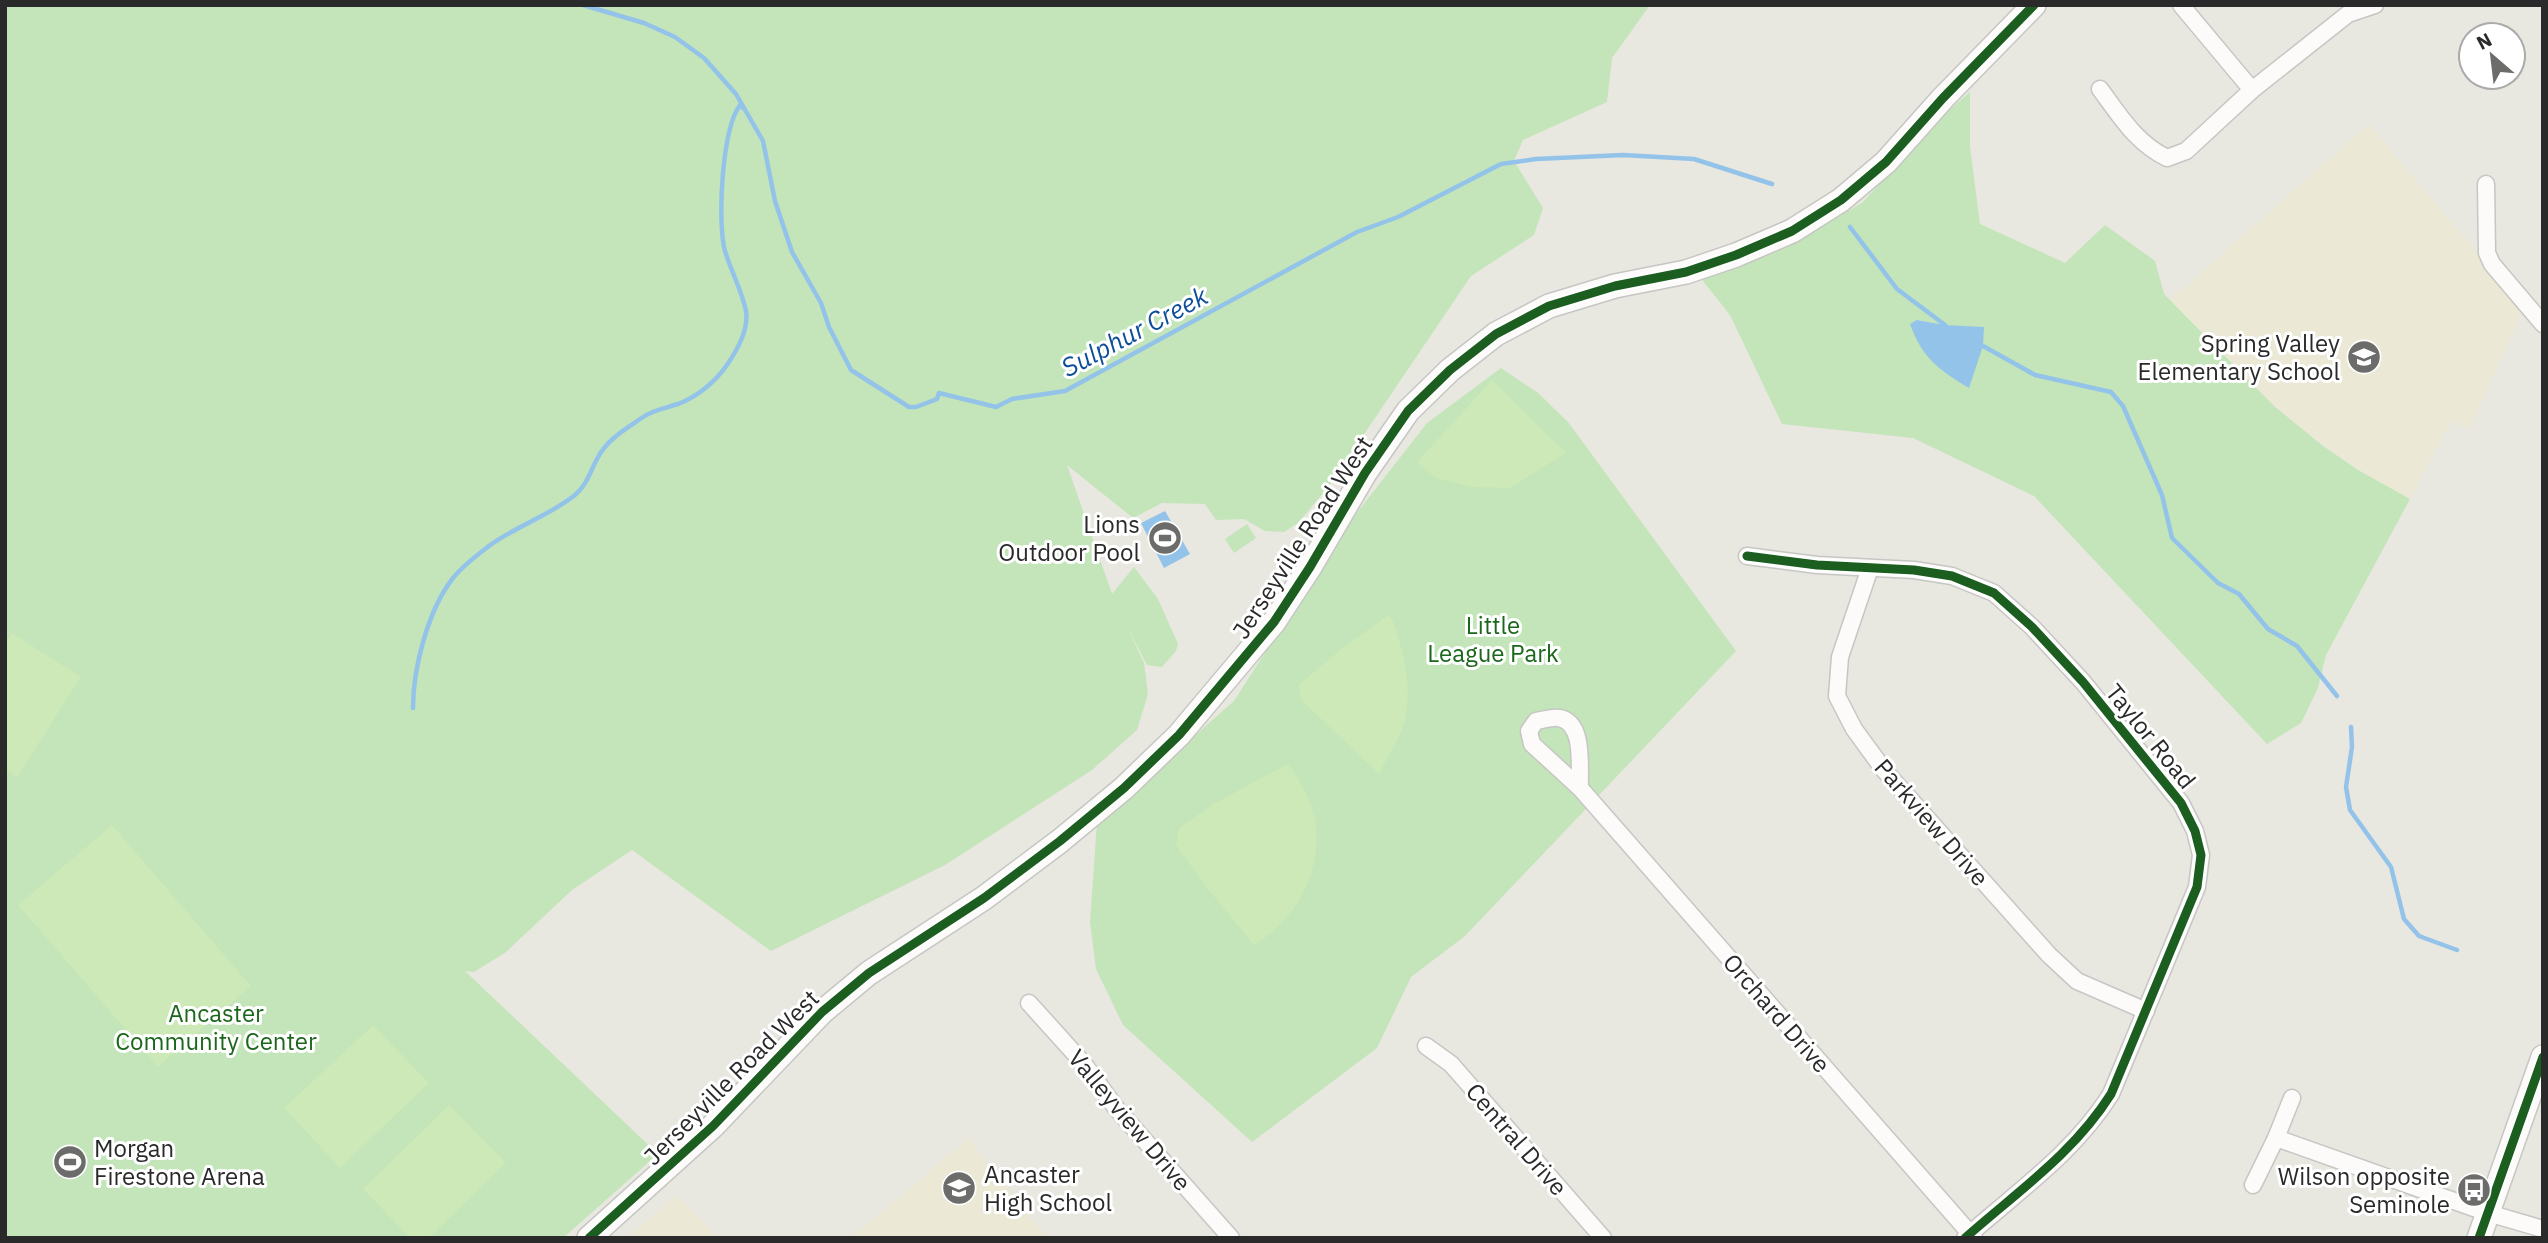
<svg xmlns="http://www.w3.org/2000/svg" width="2548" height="1243" viewBox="0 0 2548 1243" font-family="'IBM Plex Sans',sans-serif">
<rect width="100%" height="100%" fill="#e8e7e0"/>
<g fill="#ebe9d5">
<path d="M2369,124L2524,309L2469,430L2451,421L2410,499L2358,470L2298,426L2274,406L2170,300Z"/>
<path d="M968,1138L1047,1238H851Z"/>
<path d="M676,1195L719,1238H628Z"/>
</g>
<g fill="#c3e5b9" fill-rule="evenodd">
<path d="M5,5H1650L1612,58L1607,102L1523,140L1514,161L1543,208L1534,235L1471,276L1329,486L1299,522L1284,532L1265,531L1244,519L1216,520L1205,504L1162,503L1133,518L1067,465L1112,594L1134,567L1158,599L1178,644L1176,651L1162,667L1147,665L1127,626L1144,663L1148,694L1137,730L1092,770L945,865L771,951L632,850L572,890L506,952L474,972L465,971L658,1154L563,1238H5Z"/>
<path d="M1970,92V147L1980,224L2065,263L2105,225L2155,261L2164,294L2274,406L2323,446L2358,470L2410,499L2326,655L2318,688L2301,723L2267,744L2034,496L1913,438L1782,424L1730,315L1703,281L1708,272L1788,245L1862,203L1940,118ZM1917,320L1945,325L1943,372Z"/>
<path d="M1501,368L1538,393L1568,422L1736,651L1465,936L1411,977L1377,1048L1252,1142L1123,1025L1096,969L1090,922L1097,822L1234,701L1345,528L1427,423Z"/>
<path d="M1247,524L1256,538L1234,553L1225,539Z"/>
</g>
<g fill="#cce9b7">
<path d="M1492,380L1566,453L1510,488L1472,487L1436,478L1417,462Z"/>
<path d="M1390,614C1403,647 1413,685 1405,720C1401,738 1387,757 1379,774L1300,699L1299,685L1341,649Z"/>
<path d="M12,633L81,677L17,777L5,769V643Z"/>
<path d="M1288,764C1299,779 1308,794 1313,812C1327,864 1298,919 1254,945L1207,888L1176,845L1179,828L1215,803Z"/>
<path d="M112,825L251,986L158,1067L18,905Z"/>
<path d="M373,1025L429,1083L340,1168L284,1108Z"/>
<path d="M449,1105L506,1163L429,1238H410L363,1189Z"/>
</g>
<g fill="#94c3ea">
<path d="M1917,320L1945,325L1984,327L1983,346L1969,388C1939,370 1922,358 1910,324Z"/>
<path d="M1165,511L1190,554L1164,568L1141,523Z"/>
</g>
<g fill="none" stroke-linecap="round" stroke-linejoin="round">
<g stroke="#94c3ea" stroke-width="4.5">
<path d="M583,5L644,23L675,37L704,58L736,94L763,141L775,201L792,252L821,303L829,327L851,370L909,407H916L937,399L939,393L996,407L1012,399L1065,391L1357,232L1398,217L1501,164L1536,159L1623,155L1694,159L1772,184"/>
<path d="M1850,227L1897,289L1945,325"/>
<path d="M1983,346L2035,375L2111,392L2123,406L2162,495L2172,538L2218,583L2239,594L2268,629L2297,646L2337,696"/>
<path d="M413,708C413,668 428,610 453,578C462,567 477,555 489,546C516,526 549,516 575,495C587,485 590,472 597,459C607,439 626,429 643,417C653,410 666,408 678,404C697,397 715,382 727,365C737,350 749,330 746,311C742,291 731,271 725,251C717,222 722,129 740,105L743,108"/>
<path d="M2351,727L2352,747L2346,787L2350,810L2391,867L2404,919L2419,936L2457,950"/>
</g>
<g stroke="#c6c6c5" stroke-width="19">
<g id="minor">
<path d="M2181,5L2252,90"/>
<path d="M2100,89C2120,116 2136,143 2167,158L2186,151L2252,90L2348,14L2375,5"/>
<path d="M2486,184L2487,253L2492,264L2543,324"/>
<path d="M1747,556L1817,565L1914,570L1952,576L1994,593L2032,627L2083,682L2181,803L2195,831L2201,855L2197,887L2111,1094C2073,1154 2018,1191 1965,1238"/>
<path d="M1870,568L1840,657L1837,696L1854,729L1884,770L2049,955L2077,981L2146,1011"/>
<path d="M1580,788C1579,767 1585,722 1559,718C1552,717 1543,720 1536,721L1529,731L1532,744L1580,788L1974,1238"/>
<path d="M1029,1003L1084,1064L1116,1108L1231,1238"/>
<path d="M1426,1046L1451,1064L1603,1238"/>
<path d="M2276,1138L2292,1098"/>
<path d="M2253,1185L2276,1138L2488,1213L2543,1229"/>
</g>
</g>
<g stroke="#c6c6c5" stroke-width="26">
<g id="secondary">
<path d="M589,1238L713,1126L822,1012L869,973L984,898L1060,841L1124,788L1179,735L1274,622L1310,567L1365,473L1408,411L1450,370L1496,334L1549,306L1615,286L1686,272L1736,255L1792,231L1841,200L1886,162L1943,98L2034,5"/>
<path d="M2479,1238L2543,1057"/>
</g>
</g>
<use href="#minor" stroke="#fcfbfa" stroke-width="16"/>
<use href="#secondary" stroke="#fcfbfa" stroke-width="23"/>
<g stroke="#fff" stroke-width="13">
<g id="cycleway">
<path d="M1747,556L1817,565L1914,570L1952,576L1994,593L2032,627L2083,682L2181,803L2195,831L2201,855L2197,887L2111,1094C2073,1154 2018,1191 1965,1238"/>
<path d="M589,1238L713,1126L822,1012L869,973L984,898L1060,841L1124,788L1179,735L1274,622L1310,567L1365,473L1408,411L1450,370L1496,334L1549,306L1615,286L1686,272L1736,255L1792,231L1841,200L1886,162L1943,98L2034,5"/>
<path d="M2479,1238L2543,1057"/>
</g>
</g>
<use href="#cycleway" stroke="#1b5e20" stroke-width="9"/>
</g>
<defs>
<g id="school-disc" transform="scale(1.75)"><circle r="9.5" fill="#6c6c6a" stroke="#fff"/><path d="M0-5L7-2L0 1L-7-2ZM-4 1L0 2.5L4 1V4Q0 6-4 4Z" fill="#fff"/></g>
<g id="stadium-disc" transform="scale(1.75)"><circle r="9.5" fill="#6c6c6a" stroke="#fff"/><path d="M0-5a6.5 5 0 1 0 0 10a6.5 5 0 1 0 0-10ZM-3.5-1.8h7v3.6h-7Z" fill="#fff"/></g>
<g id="bus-disc" transform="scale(1.75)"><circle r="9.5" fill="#6c6c6a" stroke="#fff"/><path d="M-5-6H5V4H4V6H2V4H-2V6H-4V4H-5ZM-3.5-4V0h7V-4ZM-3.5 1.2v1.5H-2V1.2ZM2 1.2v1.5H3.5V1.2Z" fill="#fff"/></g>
</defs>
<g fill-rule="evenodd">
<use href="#school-disc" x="2364" y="357"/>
<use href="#stadium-disc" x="1165" y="538"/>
<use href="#stadium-disc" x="70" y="1162"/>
<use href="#school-disc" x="959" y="1188"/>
<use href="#bus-disc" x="2474" y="1190"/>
</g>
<g text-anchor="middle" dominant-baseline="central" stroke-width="6" stroke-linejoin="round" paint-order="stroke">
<g font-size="24" fill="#2a2a2a" stroke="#fff" text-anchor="end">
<text x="2340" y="343">Spring Valley<tspan x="2340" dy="28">Elementary School</tspan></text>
<text x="1140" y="524">Lions<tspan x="1140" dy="28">Outdoor Pool</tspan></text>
<text x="94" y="1148" text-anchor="start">Morgan<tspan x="94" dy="28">Firestone Arena</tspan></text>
<text x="984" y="1174" text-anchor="start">Ancaster<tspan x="984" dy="28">High School</tspan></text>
<text x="2450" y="1176">Wilson opposite<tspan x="2450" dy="28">Seminole</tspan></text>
</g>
<g font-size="24" fill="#2a2a2a" stroke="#fff">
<text transform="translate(1302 537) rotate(-57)">Jerseyville Road West</text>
<text transform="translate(2151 736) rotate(51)">Taylor Road</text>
<text transform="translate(1932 822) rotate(49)">Parkview Drive</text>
<text transform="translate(1777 1013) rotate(49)">Orchard Drive</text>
<text transform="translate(731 1077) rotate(-45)">Jerseyville Road West</text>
<text transform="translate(1130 1120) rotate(50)">Valleyview Drive</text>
<text transform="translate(1517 1139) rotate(49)">Central Drive</text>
</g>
<g font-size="24" fill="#1b671b" stroke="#fff">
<text x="1493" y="625">Little<tspan x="1493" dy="28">League Park</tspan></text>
<text x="216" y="1013">Ancaster<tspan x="216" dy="28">Community Center</tspan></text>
</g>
<g font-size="26" font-style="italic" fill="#0e4e9b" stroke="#fff">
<text transform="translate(1134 331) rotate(-28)">Sulphur Creek</text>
</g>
</g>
<rect width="2548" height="1243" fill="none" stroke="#2a2a2a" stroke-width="14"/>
<g transform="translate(2492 56) rotate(332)"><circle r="33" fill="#ffffff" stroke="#aaaaaa" stroke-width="2"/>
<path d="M0-5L12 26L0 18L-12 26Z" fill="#6c6c6a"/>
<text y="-10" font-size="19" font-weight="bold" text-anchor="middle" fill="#2a2a2a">N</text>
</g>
</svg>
